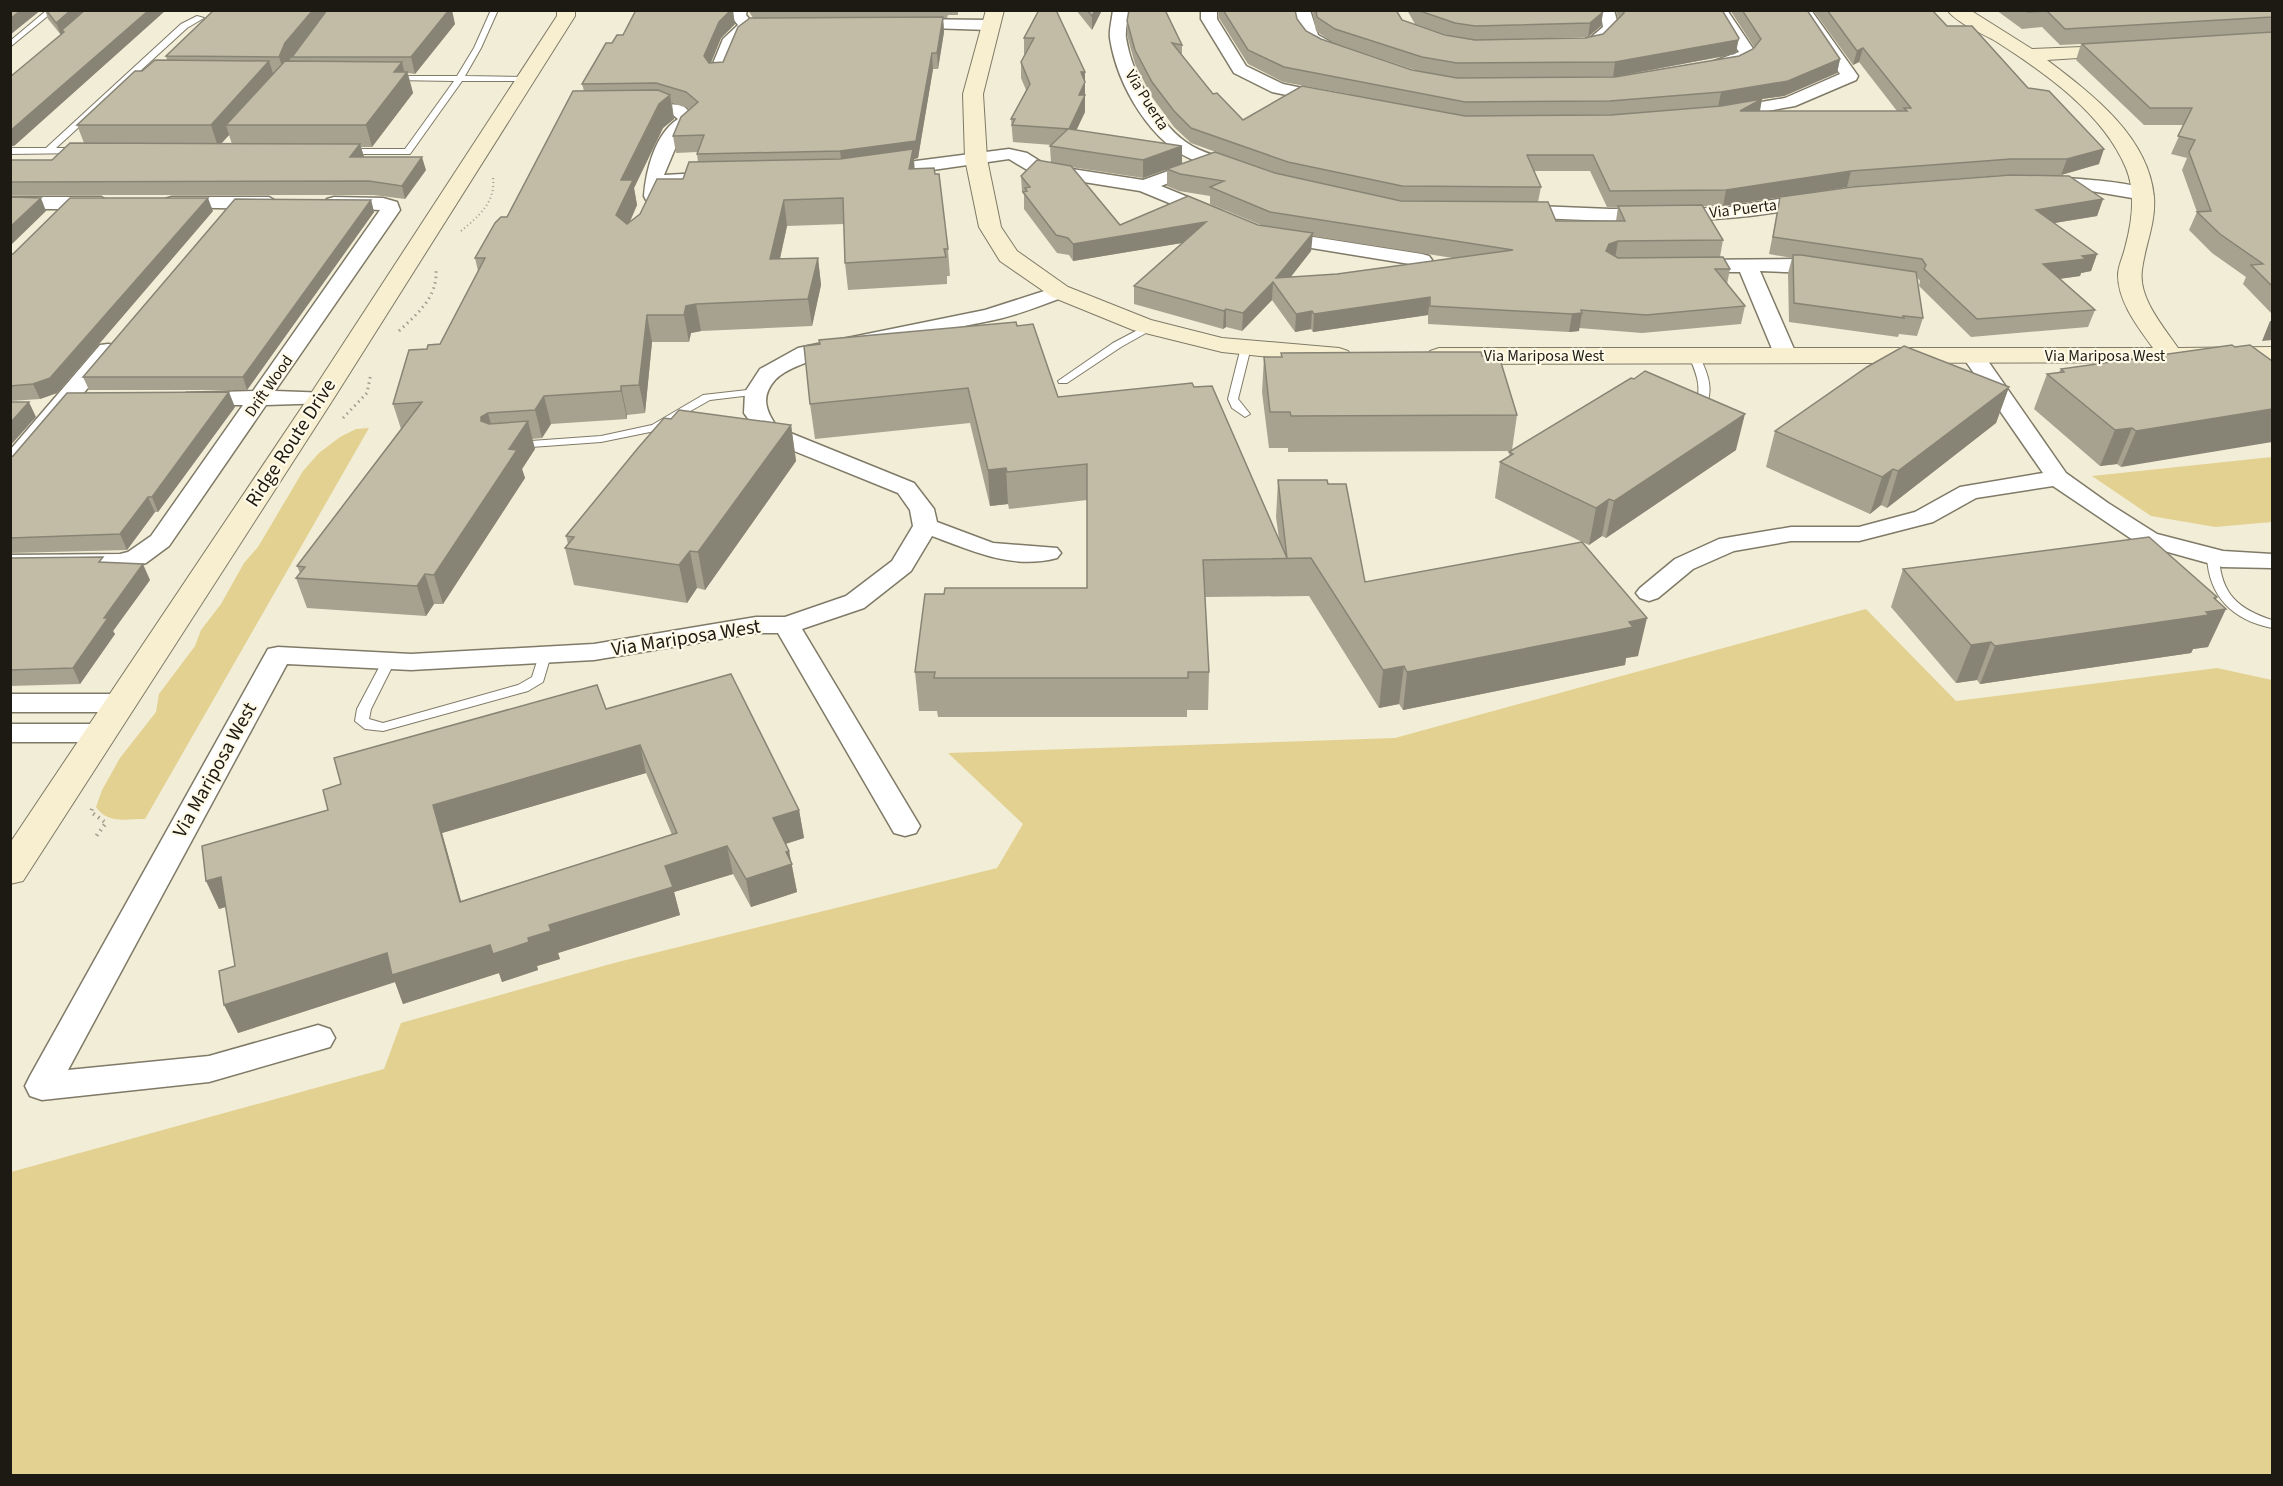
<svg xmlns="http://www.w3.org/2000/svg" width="2283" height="1486" viewBox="0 0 2283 1486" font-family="'Source Sans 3',sans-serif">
<rect width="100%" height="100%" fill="#f2edd7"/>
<g fill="#e3d191">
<path d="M369,428L145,819C127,819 107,824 96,807L102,790L120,758L156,712L159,694L195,646L201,630L221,604L244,563L258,547L303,471L319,453L340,437L356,429Z"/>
<path d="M2272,457V522L2215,527L2151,516L2092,476Z"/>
<path d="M1866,609L1956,701L2217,668L2272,680V1475H11V1172L384,1069L401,1023L614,963L997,868L1023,824L948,753L1395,738Z"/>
</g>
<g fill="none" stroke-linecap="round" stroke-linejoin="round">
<g stroke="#7f7a67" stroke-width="2">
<g id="lane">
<path d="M47,10H55L10,47V41Z"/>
<path d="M491,10H498L481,48L465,76L525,77L529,79L528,81H462L410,154H343V150L346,149H405L454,81L393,80L389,78L393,76H457L474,48Z"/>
<path d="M197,16L204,18L187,28L56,148H80L84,151L83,153L10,154V148H46L181,24Z"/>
<path d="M1149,324L1154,327L1153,329L1121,347L1067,383H1059L1058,381L1113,343Z"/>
<path d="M1246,344L1251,347L1238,399L1250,414L1245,417L1232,408L1228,399L1241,347Z"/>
<path d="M1694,353C1699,355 1700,358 1703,364C1711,382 1713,396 1702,414L1698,415L1693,412C1703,390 1698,377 1689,356Z"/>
<path d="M756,389L760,390V394L710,400L655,431L601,442L517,448L511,445L517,442L601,436L652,425L703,395Z"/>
<path d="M2213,553L2219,557C2221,594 2238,609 2272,620V628C2233,620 2209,597 2207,557Z"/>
<path d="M545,651L551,655L543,682L528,691L383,731L365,729L355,721L357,709L384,658L389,657L395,661L371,709L369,719L383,723L518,685L532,677L539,655Z"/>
</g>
</g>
<g stroke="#7f7a67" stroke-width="3">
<g id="street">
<path d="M731,10H747L746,15L755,26L738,41L723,77H711L709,73L723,39L738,25L730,15Z"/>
<path d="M1113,10H1129C1128,19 1125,29 1126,38C1132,75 1159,127 1192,146C1208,155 1227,159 1245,165L1247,169L1238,175L1212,166L1161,186L1222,211L1225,215L1222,219H1208L1140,191L1034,174L1009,159L877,178L868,172L877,166L1009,149L1027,153L1046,165L1143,180L1196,161C1151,144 1117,85 1110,38C1109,29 1112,20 1113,10Z"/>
<path d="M1201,10H1217V19L1246,66L1283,84L1336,95L1339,99L1330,104L1272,92L1234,73L1201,19Z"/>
<path d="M1294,10H1310L1318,35L1342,48L1344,51L1342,54C1314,61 1299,33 1294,10Z"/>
<path d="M1596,10H1614L1619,28L1600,46L1574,48L1572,45L1574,42L1589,39L1603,27L1601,15Z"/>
<path d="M1712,10H1727L1756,53C1747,65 1724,74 1709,71L1707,67L1709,63L1739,52Z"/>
<path d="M1796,10H1811L1858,76L1856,80L1795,106L1721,119L1715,118L1712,114L1715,110L1785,98L1840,74Z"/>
<path d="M905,19L989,20L997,25L989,30L899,27L897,24L899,21Z"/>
<path d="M633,102L682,105L698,119L682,132L664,175L720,172L729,178L727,182L663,186L660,200H646L644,196C646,170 655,134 678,119L672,114L627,111L624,107L627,103Z"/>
<path d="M2045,177C2063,178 2145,181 2153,194L2144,200L2091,191L2038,187L2036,183L2038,179Z"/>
<path d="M1816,193L1825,199L1823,203C1722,228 1616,221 1513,217L1503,211L1513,205L1610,209L1723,208Z"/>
<path d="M10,197H101L111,203L101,209H10Z"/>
<path d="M172,197H269L279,203L269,209L165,207L162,203L165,199Z"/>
<path d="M334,197L383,198L397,202L400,210L275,391L329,393L332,398L329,403L266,405L169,546L146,563L120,570L10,571V555L120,554L128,552L151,536L243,405H194L186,403L183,398L186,393L253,391L380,210L327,207L324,203L327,199Z"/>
<path d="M1275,231L1422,254L1429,256L1432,260L1429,264L1422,266L1268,241L1265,237L1268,233Z"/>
<path d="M1797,259L1836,266L1839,270L1836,274L1760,271L1797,356L1794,361H1778L1775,356L1740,272H1689L1682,270L1679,266L1682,262L1689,260Z"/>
<path d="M1060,286L1067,288L1070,292L1067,296C1042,305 1016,316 989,321C944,331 802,351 775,380C760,397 766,412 778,428L914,483L934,509L937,522L993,543L1057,548L1061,553L1057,558C1012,570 973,551 932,536L911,571L864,608L802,629L920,826L916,833L905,836L894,833L778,633H756L594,660L411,670L287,664L68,1070L209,1056L318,1025L330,1029L335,1038L330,1047L209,1082L42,1100L30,1096L25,1086L30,1076L268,649L278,647L411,654L594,644L756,617H785L846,596L892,561L913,526L910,510L898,493L762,438L744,413L745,392L760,369L798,348L985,310Z"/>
<path d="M108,344L116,345L119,350L116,355L18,470L10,472V450L100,345Z"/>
<path d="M1973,349L1981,351L2066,473L2108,503L2157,534L2223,551L2272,554V568L2222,567L2139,544L2053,486L1976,498L1933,522L1859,541H1791L1734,551L1693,569L1658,598L1649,601L1640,598L1636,593L1640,588L1675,559L1719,539L1791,527H1859L1915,512L1960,487L2043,473L1962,356L1965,351Z"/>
<path d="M10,694H120L130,697L134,703L130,709L120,712H10Z"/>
<path d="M10,724H101L111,726L115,733L111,740L101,742H10Z"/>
</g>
</g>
<g stroke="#7f7a67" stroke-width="2">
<g id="secondary">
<path d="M557,10H575V16L334,398L23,881L10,884V843L308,398L557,16Z"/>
<path d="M986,10H1004L983,94L987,159L1001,227L1017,251L1068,287L1151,320L1222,338L1339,348L1348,351L1352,356L1348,361L1339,364L1222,352L1133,330L1052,297L1000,261L979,227L965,159L963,94Z"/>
<path d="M1947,10H1970L2032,49L2132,45L2134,49L2125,55L2047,60C2092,94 2149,137 2154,197C2156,223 2145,245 2142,270C2138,298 2163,326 2178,348L2272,347V362L1439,364L1430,361L1426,356L1430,351L1439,348H2153C2138,327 2118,302 2118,275C2118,266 2123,257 2125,248C2132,223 2136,192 2126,168C2103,113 2045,73 1997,42C1982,33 1958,24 1947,10Z"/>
</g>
</g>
<path stroke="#a29e8d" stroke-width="2" stroke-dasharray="1 3" stroke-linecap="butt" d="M461,231C479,216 496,202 493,177"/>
<g stroke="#a29e8d" stroke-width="3" stroke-dasharray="1.5 4" stroke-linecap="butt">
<path d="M399,331C418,313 438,297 436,269"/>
<path d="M343,418L367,393L371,373"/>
</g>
<path stroke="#a29e8d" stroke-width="4" stroke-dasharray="1.5 4.5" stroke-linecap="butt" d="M92,809L91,812L106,823L94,839"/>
<use href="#lane" fill="#fff" fill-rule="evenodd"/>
<use href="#street" fill="#fff" fill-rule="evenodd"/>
<use href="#secondary" fill="#f8efd0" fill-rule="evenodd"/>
</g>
<g fill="#a7a290" fill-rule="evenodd">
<path d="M45,10H166L14,146L64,33L61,35L48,19Z"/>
<path d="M748,10H958V15H948L947,18H943L944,32L938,69H933L918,158L914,159V169L948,249L950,276H947V284L848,290L845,263L844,224L787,226L780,259L818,258L821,285L812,326L701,331L691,333L689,342H652L645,413L627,415V419L551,424L542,438L532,439L535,449L522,469L525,478L443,604H434L426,616L307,608L296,578L300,573L297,566L401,429L393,404L427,349L440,344L478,271L475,258L507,217L584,91L582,84L612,43L623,35L735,24L721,38L711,63L723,62L753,18ZM672,103L690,109L673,136L676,153L697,152V154L698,162L683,179L640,214L630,222L637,205L634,188L663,128L674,119Z"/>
<path d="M1039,10L1085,72V112L1076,130L1182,164L1143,178L1071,167L1120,225H1261L1210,204V196L1179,191L1167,186V169L1276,174L1191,143L1174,127L1152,97L1135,64L1127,35V21L1182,45V55L1213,94L1243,120L1349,94L1283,82L1248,64L1219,18V10H1295L1297,19L1306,31L1321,39L1412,70L1421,72L1334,43L1316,31L1312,10H1396L1402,20L1445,35L1450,36L1415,24L1407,10H1603L1601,26L1588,37L1474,40L1585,38L1603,34L1618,18L1616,10H1722L1736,52L1735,54L1614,77L1739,56L1753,49L1754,47L1730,10H1807L1840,59L1837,73L1784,96L1762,99L1760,111H1897L1859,62L1853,65L1813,10H1932L1947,26L2099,164L2061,175H2006L1847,187L1723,206H1702L1723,240L1720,257L1730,269L1727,284L1745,306L1741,324L1642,333L1579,328V331L1569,332L1428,324V315L1313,332L1311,329L1295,332L1272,300L1242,331L1226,327L1223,329L1134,304V286L1182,243L1073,261L1069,255L1057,253L1024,209V195L1022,192L1021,176L1051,163L1050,146L1052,145L1013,142L1011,119L1026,90L1021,78V62L1025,54H1024V38ZM1534,171H1590L1607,207H1618L1616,221H1556L1538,202L1541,187ZM1312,236L1453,258L1337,274L1290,277L1311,251Z"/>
<path d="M1076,10H1102L1092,30Z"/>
<path d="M1996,10H2272V314L2243,284L2246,277L2212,253L2189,230L2197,212L2182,170L2187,158L2171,154L2184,125H2144L2076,60L2081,44L2060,45L2042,27L2022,29Z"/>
<path d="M455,24L415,74L408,73L413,93L372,147H361L364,157L426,170L405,199L373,195H10V160H52L84,143L77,125L142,71L167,60L166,56ZM229,135L232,144H221Z"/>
<path d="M1780,197L2103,199L2097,216L2054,223L2097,254L2091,271L2081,273L2080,276L2059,279L2095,310L2088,327L1971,337L1919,286L1920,281L1916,276L1923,318L1917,336L1899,334L1898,337L1789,322L1788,273L1792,258L1769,254Z"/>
<path d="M371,200L374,212L247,390H89L83,377Z"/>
<path d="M213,211L57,393L40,399L10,401V254Z"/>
<path d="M1017,326L1058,397L1194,387L1279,539L1276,517L1278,480L1328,484L1365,582L1582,542L1495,498L1500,462L1509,456L1510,451L1288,452V448H1269L1262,392L1264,357H1281V353L1482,356L1517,415L1512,450H1736L1606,538L1602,536L1589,545L1582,542L1638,656L1626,658L1625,665L1403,710L1399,704L1379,708L1309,596L1205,597L1209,672L1208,710H1187V717H938L937,711H919L915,672L944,594L1087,588V500L1009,509L1008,504L990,506L970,423L815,439L810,404Z"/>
<path d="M2232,345L2121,467L2117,464L2100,466L2034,409L2047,374L2059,372L2061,369Z"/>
<path d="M2009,387L1996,423L1887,508L1881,505L1870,514L1766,467L1775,431Z"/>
<path d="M235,407L158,512H155L127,550L10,553V457Z"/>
<path d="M671,419L791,425L796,461L705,590L697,588L687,603L574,585L565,548L568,544L566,536Z"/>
<path d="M10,558L105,562L150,580L113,631L115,634L80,684L10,686Z"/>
<path d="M1903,569L2216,600L2208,647L2193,649L2191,653L1980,684L1977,680L1956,683L1891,607Z"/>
<path d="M606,709L799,810L804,838L786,844L789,851L797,892L751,907L733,874L674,892L680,915L558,953L560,959L537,966L538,970L502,982L499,973L403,1004L395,982L238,1033L235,966L226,907L219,909L328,810ZM646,773L672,835L461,901L442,833Z"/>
</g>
<g fill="#888475">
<path d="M21,10H41L10,35V19Z"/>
<path d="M71,10H90L62,30L63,33L61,35L56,23Z"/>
<path d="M149,10H166L14,146H10V131Z"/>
<path d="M313,10H331L290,59L284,73L279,57L285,43Z"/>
<path d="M449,10H452L455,24L415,74L411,57Z"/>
<path d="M731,10H733L735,24L721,38L707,72L704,56L719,22Z"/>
<path d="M1095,10H1102L1092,30V16Z"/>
<path d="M1603,12L1601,26L1588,37L1590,23Z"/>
<path d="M943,17L944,32L938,69L937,53Z"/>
<path d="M1739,38L1736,52L1735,54L1613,77L1615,62Z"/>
<path d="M1863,48L1859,62L1853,65L1857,51Z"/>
<path d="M932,53L933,69L918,158L914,159L915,174L909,169L842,168L840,151Z"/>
<path d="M1840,59L1837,73L1784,96L1762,99L1759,114L1718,107L1721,92Z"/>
<path d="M269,61L276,82L226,125L229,135L218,147L211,125Z"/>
<path d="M402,62L405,75L407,72L413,93L372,147L366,125L394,72Z"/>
<path d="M1081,72H1085V112L1069,146V129Z"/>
<path d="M670,95L674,119L663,128L634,188L637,205L621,241L616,215L621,180L659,104Z"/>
<path d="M360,144L364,157H350Z"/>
<path d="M1182,146V164L1143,178V160Z"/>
<path d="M2104,149L2099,164L2061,175L2067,159Z"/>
<path d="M422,157L426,170L405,199L402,186Z"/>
<path d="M1851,171L1847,187L1723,206L1726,190Z"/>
<path d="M41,198L46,211L10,246V227Z"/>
<path d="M208,198L213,211L57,393L40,399L33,384Z"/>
<path d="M2103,199L2097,216L2031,227L2036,210Z"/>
<path d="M371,200L374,212L247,390L243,377Z"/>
<path d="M784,200L787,226L774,285L770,259Z"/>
<path d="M1206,222V239L1073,261V244Z"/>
<path d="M1313,233L1311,251L1280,291L1276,278Z"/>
<path d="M1618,241L1615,259L1606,251L1609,244Z"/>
<path d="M2097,254L2091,271L2081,273L2080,276L2037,282L2043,264L2082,256Z"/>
<path d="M818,258L821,285L812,326L808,299Z"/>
<path d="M1273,282L1272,300L1242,331L1243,313Z"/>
<path d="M1430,297L1428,315L1313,332L1314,314Z"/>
<path d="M696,304L701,331L691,333L689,342L684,315L686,306Z"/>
<path d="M1226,309V327L1223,329L1224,311Z"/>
<path d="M1312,311L1311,329L1295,332L1296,314Z"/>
<path d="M1582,313L1579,331L1569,332L1572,314Z"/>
<path d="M647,315L652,342L645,413L639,385Z"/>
<path d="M2270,321H2272V340L2262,341Z"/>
<path d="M621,386L627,415V419L621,391Z"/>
<path d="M2009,387L1996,423L1887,508L1898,471Z"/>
<path d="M229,392L235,407L158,512L152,497Z"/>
<path d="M544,396L551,424L542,438L535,410Z"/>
<path d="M29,402L36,417L10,446V423Z"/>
<path d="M2272,409V442L2121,467L2136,431Z"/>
<path d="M488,413L496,442L481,421V417Z"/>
<path d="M1745,414L1736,450L1606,538L1614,501Z"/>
<path d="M528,421L535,449L522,469L525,478L443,604L434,575L509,449Z"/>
<path d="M791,425L796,461L705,590L698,552Z"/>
<path d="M2132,428L2117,464L2100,466L2115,430Z"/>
<path d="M1006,468L1008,504L990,506L988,470Z"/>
<path d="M1893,469L1881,505L1870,514L1882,477Z"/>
<path d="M148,497L155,512L127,550L120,534Z"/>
<path d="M1609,499L1602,536L1589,545L1596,508Z"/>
<path d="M690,551L697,588L687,603L679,565Z"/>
<path d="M143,564L150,580L113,631L115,634L80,684L73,668L104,618Z"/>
<path d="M425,574L434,604L426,616L417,586Z"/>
<path d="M2217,597L2211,611L2226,609L2208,647L2193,649L2191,653L1980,684L1995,646Z"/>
<path d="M1647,618L1638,656L1626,658L1625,665L1403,710L1407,672Z"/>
<path d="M1991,642L1977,680L1956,683L1971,645Z"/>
<path d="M1404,666L1399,704L1379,708L1383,670Z"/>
<path d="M640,745L646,773L442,833L469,930L460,902L433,805Z"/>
<path d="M799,810L804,838L778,846L773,818Z"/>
<path d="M727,846L733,874L674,892L680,915L558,953L560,959L537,966L538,970L502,982L499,973L403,1004L395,982L238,1033L224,1005L387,953L490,945L528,938L549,925L665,866Z"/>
<path d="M789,851L797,892L751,907L746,879L786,852Z"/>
<path d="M221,877L234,904L219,909L206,881Z"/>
</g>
<g fill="#c2bca7" stroke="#888475" stroke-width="1.5" fill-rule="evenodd">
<path d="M10,10H21L10,19Z"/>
<path d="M46,10H71L56,23Z"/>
<path d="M85,10H149L10,131V77L64,32L62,30Z"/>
<path d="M214,10H313L285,43L279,57L166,56Z"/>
<path d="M327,10H449L411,57H292Z"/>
<path d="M636,10H731L719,22L704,56L709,63L723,62L738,27L750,18L943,17L937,53H932L916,141L840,151L697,154L704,135L673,136L681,117L698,102L686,92L656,83L582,84L606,43H612L617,35H623Z"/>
<path d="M1039,10H1056L1085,72H1081L1085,82L1079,95H1085L1069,129L1182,146L1143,160L1050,146L1068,129L1012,125L1015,119H1011L1030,84L1021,62L1034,38H1024Z"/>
<path d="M1087,10H1095L1092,16Z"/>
<path d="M1129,10H1165L1182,45L1172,43L1213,94L1217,93L1243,120L1302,86L1465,116L1611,115L1721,106L1762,99L1740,111H1907L1904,108H1911L1863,48L1857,51L1827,10H1932L1947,26H1972L2028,88L2049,91L2104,149L2067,159H2011L1851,171L1726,190L1610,191L1593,155H1527L1541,187L1402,186L1288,162L1191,128L1174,111L1152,82L1135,50L1127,21Z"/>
<path d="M1223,10H1295L1297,19L1306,31L1321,39L1412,70L1457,78L1615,77L1739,56L1753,49L1761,39L1742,10H1807L1840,59L1788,81L1721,92L1610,101L1465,102L1284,67L1248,50Z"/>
<path d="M1316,10H1396L1402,20L1445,35L1475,40L1585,38L1603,34L1624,13L1623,10H1722L1739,38L1738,40L1615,62L1457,63L1422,57L1335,29L1317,17Z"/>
<path d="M1417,10H1603V12L1590,23L1475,26L1455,23Z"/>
<path d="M2025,10H2272V17L2065,29L2047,11L2027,12Z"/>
<path d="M2272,32V286L2251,265L2263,264L2220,234L2197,212L2211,211L2189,152L2195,140L2178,136L2192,108H2150L2082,44Z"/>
<path d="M155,60L269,61L211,125H77L135,71H142Z"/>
<path d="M285,61L402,62L394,72H407L366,125H226Z"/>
<path d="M658,90L670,95L659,104L621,180H633L616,215L627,224L640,214L657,179H683L689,162L840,159L913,149L909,169L934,168L935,174H939L948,249H944L946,257L845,263L843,198L784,200L770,259L818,258L808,299L696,304L686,306L684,315H647L639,385L621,386V391L544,396L535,410L488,413L481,417V421L489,424L528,421L509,449L517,450L434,575L425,574L417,586L296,578L305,567L297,566L422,402L393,404L409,350L427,349L428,345L440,344L485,258H475L495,223L501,217H507L573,91Z"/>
<path d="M70,143L360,144L350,157H422L402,186L369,181L10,182V160H52Z"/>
<path d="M1215,152L1275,173L1401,201L1548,202L1556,221H1625L1618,206L1702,205L1723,240L1618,241L1609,244L1606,251L1618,258L1723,257L1730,269H1715L1745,306L1646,315L1581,310L1582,313L1572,314L1430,306V297L1314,314L1312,311L1296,314L1273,282L1243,313L1226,309L1224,311L1134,286L1206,222L1073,244L1068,238L1056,235L1023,192L1027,191L1025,188L1030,187L1021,176L1037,160L1071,166L1120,225L1188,196L1258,225L1313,233L1276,278L1337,274L1513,250L1270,212L1210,187L1224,181L1180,174L1167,169Z"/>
<path d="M2011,175L2069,176L2103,199L2036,210L2097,254L2082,256L2086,259L2043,264L2095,310L1977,319L1924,269L1926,265L1922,259L1773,237L1780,197L1852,187Z"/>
<path d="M10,197L41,198L10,227Z"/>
<path d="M70,198H208L50,378L33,384L10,386V254H13Z"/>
<path d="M235,199L371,200L243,377H83Z"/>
<path d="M1793,255H1801L1916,272L1923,318L1903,316L1904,318L1794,303Z"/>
<path d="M1016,322L1017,326L1033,324L1058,397L1192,383L1194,387L1212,386L1287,558L1278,480H1327L1328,484H1346L1365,582L1582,542L1647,618L1629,622L1633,627L1604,633L1407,672L1404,666L1383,670L1311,558L1203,560L1209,672H1188V678H934L935,672H915L925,594H944L945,588H1087V464L1007,472L1006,468L988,470L968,388L810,404L804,346L820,344L819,340Z"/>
<path d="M2232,345L2235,347L2250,345L2272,361V409L2136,431L2132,428L2115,430L2047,374L2064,372L2061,369Z"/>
<path d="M1904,346L2009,387L1898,471L1893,469L1882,477L1775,431L1867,367Z"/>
<path d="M1426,352H1481L1482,356H1499L1517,415L1291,416L1290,412H1270L1264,357H1282L1281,353Z"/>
<path d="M1645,371L1745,414L1614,501L1609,499L1596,508L1500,462L1513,454L1509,452L1631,378L1634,379Z"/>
<path d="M229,392L152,497H148L120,534L10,538V457L13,456L67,393Z"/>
<path d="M10,402H29L10,423Z"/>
<path d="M679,410L791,425L698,552L690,551L679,565L565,548L574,537L566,536L638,448L664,418L671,419Z"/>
<path d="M2149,537L2217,597L2214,598L2226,609L2206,612L2209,615L1995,646L1991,642L1971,645L1903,569Z"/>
<path d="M103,557L99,562L143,564L104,618H108L73,668L10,670V558Z"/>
<path d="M731,674L799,810L773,818L789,851L786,852L792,864L746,879L727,846L665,866L673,887L549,925L551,931L528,938L529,942L493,954L490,945L392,975L387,953L224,1005L219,971L235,966L221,877L206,881L202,846L328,810L323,790L341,784L334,758L597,685L606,709ZM640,745L677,833L460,902L433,805Z"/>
</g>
<g text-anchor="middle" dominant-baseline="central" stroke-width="4.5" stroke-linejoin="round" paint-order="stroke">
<g font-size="16" fill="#1c1a12" stroke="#fffae8">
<text transform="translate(1147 100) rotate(58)">Via Puerta</text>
<text transform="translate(1743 209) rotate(-7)">Via Puerta</text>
<text x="1544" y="356">Via Mariposa West</text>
<text x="2105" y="356">Via Mariposa West</text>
<text transform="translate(269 386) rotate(-55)">Drift Wood</text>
</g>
<g font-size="20" fill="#1c1a12" stroke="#fffae8">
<text transform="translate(291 443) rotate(-57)">Ridge Route Drive</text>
<text transform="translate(686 638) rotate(-9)">Via Mariposa West</text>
<text transform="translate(215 770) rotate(-61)">Via Mariposa West</text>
</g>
</g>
<rect width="2283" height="1486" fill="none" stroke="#1c1a12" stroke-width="24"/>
</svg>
